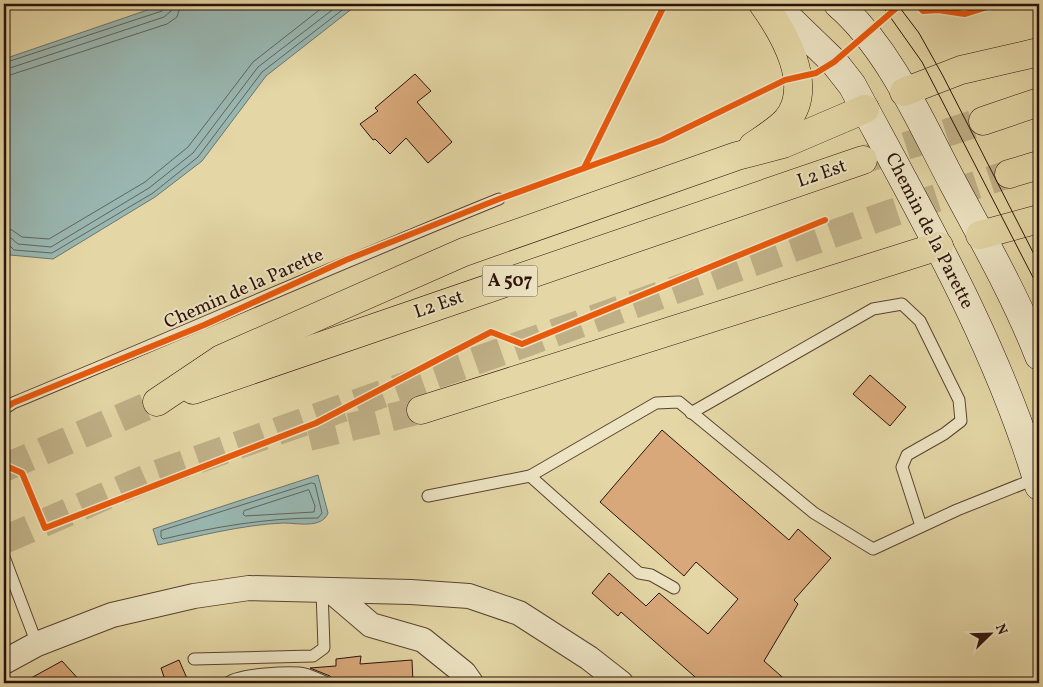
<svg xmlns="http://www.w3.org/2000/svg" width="1043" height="687" viewBox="0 0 1043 687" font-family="Vollkorn,serif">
<rect width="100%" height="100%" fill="#e4d6a5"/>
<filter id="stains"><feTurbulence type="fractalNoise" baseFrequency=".004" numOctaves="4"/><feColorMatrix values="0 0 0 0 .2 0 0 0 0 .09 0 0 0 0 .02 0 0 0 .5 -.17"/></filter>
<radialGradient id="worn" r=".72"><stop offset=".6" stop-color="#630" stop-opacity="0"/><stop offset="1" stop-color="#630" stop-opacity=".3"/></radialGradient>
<g fill="#99b7b1" stroke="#6d756d">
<path d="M165,4H358L266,76L202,161L155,197L53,259L10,255L4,245V59Z"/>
<path d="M318,475L328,513C322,529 297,523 283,523C241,525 199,536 158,545L153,529Z"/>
</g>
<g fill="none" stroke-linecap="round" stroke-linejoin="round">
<g stroke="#62645c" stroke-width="1">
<path d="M4,63L162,11L167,4"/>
<path d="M4,70L164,17L171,11L173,4"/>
<path d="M4,77L167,24L177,17L181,4"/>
<path d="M4,229L12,230L22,237L49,239L145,182L188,147L253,62L327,4"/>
<path d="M4,237L11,238L18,244L51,247L149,188L193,153L258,67L340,4"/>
<path d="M4,243L8,244L14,250L52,253L153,193L198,157L262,72L350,4"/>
<path d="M312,483L315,484L322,513L318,518C265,518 215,527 163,539L161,537V531Z"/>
<path d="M309,490L315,506L314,512L245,516L243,514L244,511Z"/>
</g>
</g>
<g fill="#d8a87a" stroke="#2b1208">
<path d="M415,74L431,91L417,102L452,142L428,163L406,138L390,154L375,139L373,140L360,124L378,111L375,108Z"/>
<path d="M870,375L906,407L890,426L853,394Z"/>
<path d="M662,430L789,540L798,529L831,558L794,600L798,604L764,661L789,683H702L621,612L618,616L592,593L609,573L646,606L659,593L708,634L738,599L696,562L684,576L600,502Z"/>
<path d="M361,656L360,664L412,660L413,683H334L330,676L310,668L336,666V659Z"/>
<path d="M179,660L189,683H166L161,668Z"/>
<path d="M62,661L82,683H22Z"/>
</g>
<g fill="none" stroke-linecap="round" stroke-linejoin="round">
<g stroke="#bfaf86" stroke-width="28" stroke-dasharray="28 14" stroke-linecap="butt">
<path d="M866,159L983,121"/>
<path d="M309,437L421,410"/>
<path d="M4,468L157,402"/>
<path d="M4,540L154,475L892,213L1009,174"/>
</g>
<g stroke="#59432f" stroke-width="13">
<g id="lane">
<path d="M4,409L13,403C175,336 336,265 499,199"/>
<path d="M691,413L873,309L902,304L920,321L959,400L961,421L944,434L907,455L902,467L921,526"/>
<path d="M530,476L639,573L651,575L674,588"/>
<path d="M428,496L530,476L656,403L679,402L814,513L873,549L957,510L1037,478"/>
<path d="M4,557L37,644"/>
<path d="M194,659L313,656L324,648L322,590"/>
<path d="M228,683C236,674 293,671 305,674C313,676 320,680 327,683"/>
</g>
</g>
<g stroke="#59432f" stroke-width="26">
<g id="street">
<path d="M330,590L371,625L423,640L464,673L471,683"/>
<path d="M4,662L37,644L112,615L194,596L249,588L411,592L469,596L519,613L589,658L621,683"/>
</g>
</g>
<g stroke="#2b1208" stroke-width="29">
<g id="secondary">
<path d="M774,4L834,62L852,85C922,215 997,344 1039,486"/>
<path d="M838,4C890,49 922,125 954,185C984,241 1016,297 1039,356"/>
</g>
</g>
<g stroke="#2b1208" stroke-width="29">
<g id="highway">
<path d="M904,92L961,70L1039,52"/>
<path d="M983,121L1039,102"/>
<path d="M753,146C765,138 778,130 787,120C815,86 784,33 763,4"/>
<path d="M1009,174L1039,165"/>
<path d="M980,235L1039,219"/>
<path d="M193,390L863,160"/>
<path d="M157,402L221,359L464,252L737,156L783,144L865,109"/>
<path d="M421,410L939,246"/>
</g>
</g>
<use href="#lane" stroke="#ede4c4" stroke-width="11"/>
<use href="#street" stroke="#ede4c4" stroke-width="24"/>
<use href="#secondary" stroke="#ede4c4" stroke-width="28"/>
<use href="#highway" stroke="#e4d6a5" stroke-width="28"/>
<g stroke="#2b1208" stroke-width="1">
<path d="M881,4L922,62L1039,289"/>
<path d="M897,4L919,33L943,76L1039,264"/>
</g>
<g stroke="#ede4c4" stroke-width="9">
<g id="cycleway">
<path d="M917,4L923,11L938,10L965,14L997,4"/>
<path d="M584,168L665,4"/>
<path d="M4,409L13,403L204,325L346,260L499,199L662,140L785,80L816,73L834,62L901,4"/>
<path d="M4,465L22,473L45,528L316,423L491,332L522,344L825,220"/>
</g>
</g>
<use href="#cycleway" stroke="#e8590c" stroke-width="6"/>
</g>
<g text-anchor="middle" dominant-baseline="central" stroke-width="4" stroke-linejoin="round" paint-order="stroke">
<rect fill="#ede4c4" stroke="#655140" stroke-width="1" x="482.5" y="265.5" width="55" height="31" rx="4"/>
<g font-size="18" font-weight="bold" fill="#2b1208">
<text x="510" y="281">A 507</text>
</g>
<g font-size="19" fill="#2b1208" stroke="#ede4c4">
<text transform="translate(822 174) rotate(-19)">L2 Est</text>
<text transform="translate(929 231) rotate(63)">Chemin de la Parette</text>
<text transform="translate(244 289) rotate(-24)">Chemin de la Parette</text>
<text transform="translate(439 305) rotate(-19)">L2 Est</text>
</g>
</g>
<rect width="1043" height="687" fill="none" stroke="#e4d6a5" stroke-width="20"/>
<rect x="5" y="5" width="1033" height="677" fill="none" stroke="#2b1208" stroke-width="2.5"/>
<rect x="10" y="10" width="1023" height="667" fill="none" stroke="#2b1208"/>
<g transform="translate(990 634) rotate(67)" stroke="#ede4c4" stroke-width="4" paint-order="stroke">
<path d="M0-4L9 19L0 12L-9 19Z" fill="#2b1208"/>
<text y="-8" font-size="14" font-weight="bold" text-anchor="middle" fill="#2b1208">N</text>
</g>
<rect width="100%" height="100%" filter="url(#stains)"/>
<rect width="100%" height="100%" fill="url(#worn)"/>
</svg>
